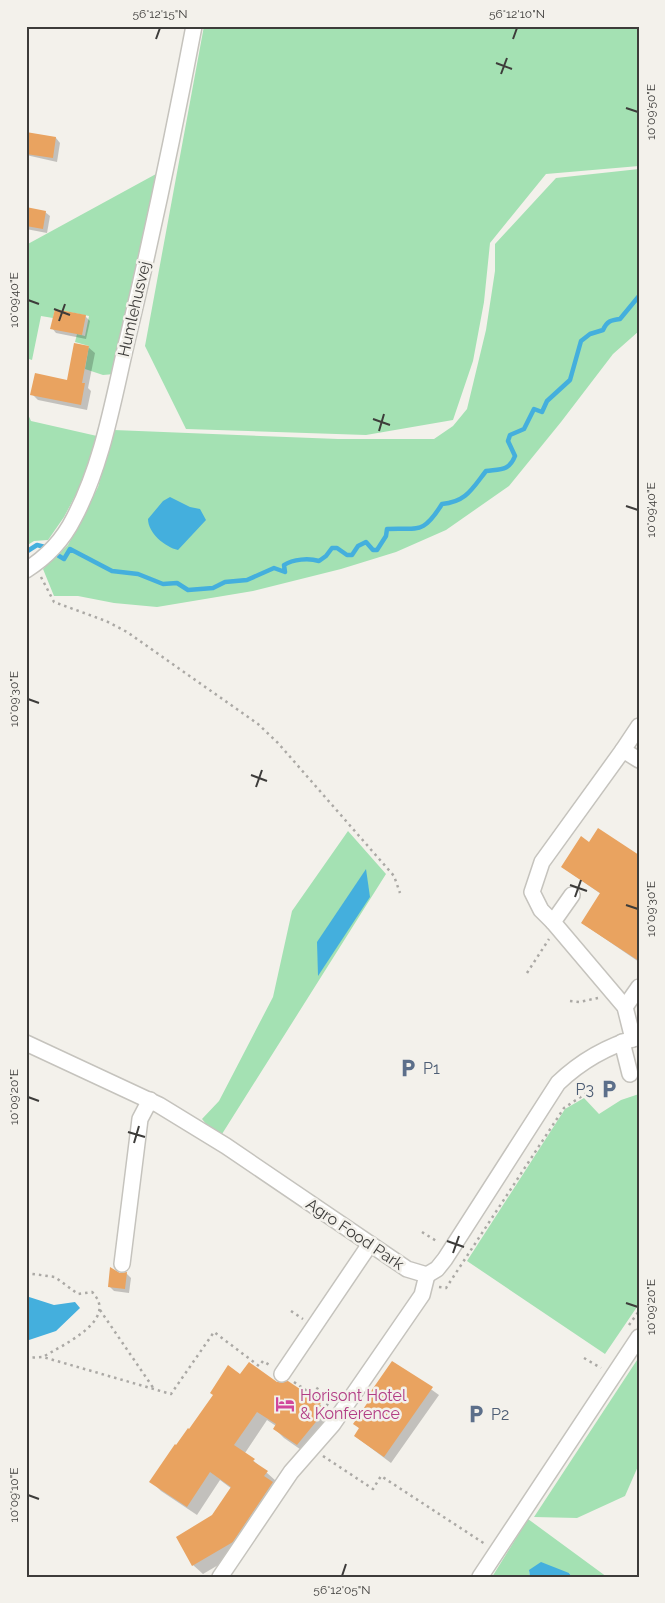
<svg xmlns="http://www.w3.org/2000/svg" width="665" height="1603" viewBox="0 0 665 1603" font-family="Raleway,sans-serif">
<rect width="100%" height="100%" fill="#f3f1eb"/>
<g fill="#a4e1b3">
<path d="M204,26H639V166L546,174L490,243L484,302L473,361L453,420L366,435L186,429L145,346Z"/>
<path d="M639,169V331L613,354L561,422L509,486L446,530L396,552L341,569L253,591L157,607L114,603L78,596H54L43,569L68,545L98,487L114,430L338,439H434L453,426L467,409L486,330L495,271V244L556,178Z"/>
<path d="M156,174L114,374L103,375L85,369L89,346L75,342L77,334L85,336L89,316L55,309L53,318L41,316L32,360L26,358V245Z"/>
<path d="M26,410L31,421L97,436L83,481L64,517L48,540L34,541L26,546Z"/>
<path d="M348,831L386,874L222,1134L207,1125L202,1119L219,1101L273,997L292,911Z"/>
<path d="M639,1094V1304L605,1354L467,1261L565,1109L584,1098L599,1114L621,1100Z"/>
<path d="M639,1357V1464L625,1496L577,1518L534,1517Z"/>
<path d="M528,1519L607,1577H572L569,1573L529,1570L530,1577H492Z"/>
</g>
<g fill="#44afdd">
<path d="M170,497L190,507L200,509L206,520L178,550C165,547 148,533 148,519L163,501Z"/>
<path d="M366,869L370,897L318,976L317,942Z"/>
<path d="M26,1296L54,1305L75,1302L80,1308L56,1331L26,1341Z"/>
<path d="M541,1562L569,1573L572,1577H530L529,1570Z"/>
</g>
<g fill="#0003">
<path d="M56,138L60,143L57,162L26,155V139Z"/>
<path d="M26,208L45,212L50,216L47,233L26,229Z"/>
<path d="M85,316L90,321L86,339L56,333L52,328Z"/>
<path d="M88,347L95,353L88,388L91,391L87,410L38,400L32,394L68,381Z"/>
<path d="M589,844L639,857V962L582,923L601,894L562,867Z"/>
<path d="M126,1273L131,1278L129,1293L114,1291L109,1286L120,1274Z"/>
<path d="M393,1362L439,1395L391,1463L355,1436L360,1429L355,1424Z"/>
<path d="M240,1376L277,1383L320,1404L333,1419L307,1454L284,1438L275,1429L276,1426L267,1420L245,1453L276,1481L242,1551L203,1574L193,1565L213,1516L232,1489L220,1480L197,1515L161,1491L151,1481L190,1431Z"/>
</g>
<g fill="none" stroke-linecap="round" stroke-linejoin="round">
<g stroke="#44afdd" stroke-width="4.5">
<path d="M26,552L37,545L45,547"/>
<path d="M59,556L64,559L70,549L112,571L138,574L163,584L177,583L188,590L213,588L225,582L247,580L274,568L285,572L284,565C293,559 309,558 319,561L326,556L332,548H337L347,555H352L358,546L366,542L373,550H377L386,536L387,529C418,527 422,536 442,504C466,502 472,489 486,471C501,469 509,471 515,456L508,441L510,435L524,429L534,409L542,412L547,401L570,380L581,341L590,334L603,330C607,321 611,320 620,319L639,296"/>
</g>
</g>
<g fill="#e9a360">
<path d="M26,132L56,137L53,158L26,154Z"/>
<path d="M26,207L46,211L43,229L26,226Z"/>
<path d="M55,309L86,315L82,335L50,329Z"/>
<path d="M74,343L89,346L82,383H85L81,405L30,395L35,373L67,380Z"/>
<path d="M598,828L639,855V961L581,923L600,893L561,867L581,836L589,842Z"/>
<path d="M110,1267L120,1273L127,1272L125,1289L108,1287Z"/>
<path d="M392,1361L433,1387L384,1457L354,1436L359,1428L353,1424L370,1399L367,1397Z"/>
<path d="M249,1362L277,1382L288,1381L321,1403L319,1405L324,1408V1412L297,1445L273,1429L276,1424L257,1412L234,1445L255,1459L253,1461L268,1471L264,1476L273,1482L233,1542L192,1566L176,1537L212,1515L231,1487L210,1472L187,1507L149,1482L175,1444L176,1445L188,1428L189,1429L213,1395L210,1393L228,1365L240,1374Z"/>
</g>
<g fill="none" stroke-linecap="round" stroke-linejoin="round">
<g stroke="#c5c3bd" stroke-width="18">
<g id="minor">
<path d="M26,570C47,557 63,540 74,518C103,463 113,400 127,341C152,236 174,132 194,26"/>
<path d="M639,726L623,750L639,760"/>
<path d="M572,895L553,922L625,1007L633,1039"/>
<path d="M553,922L541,910L532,892L542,862L623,750"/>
<path d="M625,1007L639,987"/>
<path d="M622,1042L630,1074"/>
<path d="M26,1043L159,1105L226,1146L407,1269L427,1275L437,1269L445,1259L558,1083C582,1060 607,1046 639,1037"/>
<path d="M122,1264L140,1119L150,1100"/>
<path d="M282,1374L370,1244"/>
<path d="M220,1577L291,1472L333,1424L422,1295L427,1275"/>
<path d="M480,1577L639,1337"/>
</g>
</g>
<g stroke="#aba9a5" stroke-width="2.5" stroke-dasharray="2.5 4" stroke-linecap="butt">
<path d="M41,577L54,602L106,621L127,632L258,724L278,743L394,876L400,893"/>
<path d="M527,973L549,939"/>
<path d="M570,1001L579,1002L598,998"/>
<path d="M422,1232L438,1242"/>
<path d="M26,1273L55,1277L78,1294L92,1292C120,1320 62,1345 43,1357"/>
<path d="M439,1287L446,1288L564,1108L585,1094L591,1096"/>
<path d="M100,1310L154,1389"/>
<path d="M291,1311L303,1319"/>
<path d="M629,1325L639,1311"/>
<path d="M26,1358L43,1357L171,1394L214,1332L259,1366L263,1361L271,1366"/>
<path d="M584,1358L601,1368"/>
<path d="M294,1382L329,1406"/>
<path d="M313,1395L319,1386"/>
<path d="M323,1456L373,1489L381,1476L485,1544"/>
</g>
<use href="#minor" stroke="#fff" stroke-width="15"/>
</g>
<path fill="none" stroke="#3d3c3a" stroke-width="2" d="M156,39L160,28M513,39L517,28M496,63L512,69M501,74L507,58M626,108L638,112M28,300L39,304M54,309L70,315M59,321L65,304M373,419L390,425M379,431L384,414M626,506L638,510M28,699L39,703M251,775L267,781M256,787L262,770M570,885L587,891M575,897L581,880M626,905L638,909M28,1097L39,1101M128,1132L145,1137M134,1143L139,1126M447,1241L464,1247M453,1253L459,1236M626,1303L638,1307M28,1495L39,1499M342,1576L346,1564"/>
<defs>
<g id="parking-bare" transform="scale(1.5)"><path d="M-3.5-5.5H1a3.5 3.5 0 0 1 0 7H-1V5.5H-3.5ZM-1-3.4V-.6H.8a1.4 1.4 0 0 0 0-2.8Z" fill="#5c6f8a" stroke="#f3f1eb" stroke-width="2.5" paint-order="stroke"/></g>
<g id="hotel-bare" transform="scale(1.5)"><path d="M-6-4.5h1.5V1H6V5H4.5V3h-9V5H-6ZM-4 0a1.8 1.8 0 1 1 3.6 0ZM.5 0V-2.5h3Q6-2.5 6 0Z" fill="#d1479c" stroke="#f3f1eb" stroke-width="2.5" paint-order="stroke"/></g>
</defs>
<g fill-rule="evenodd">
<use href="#parking-bare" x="408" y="1068"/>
<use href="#parking-bare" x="609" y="1089"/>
<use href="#hotel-bare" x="285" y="1404"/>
<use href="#parking-bare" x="476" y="1414"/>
</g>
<g text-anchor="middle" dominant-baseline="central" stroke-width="5" stroke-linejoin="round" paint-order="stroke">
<g font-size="16" fill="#3d3c3a" stroke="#f3f1eb">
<text transform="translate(134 309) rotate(-77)">Humlehusvej</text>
<text transform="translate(355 1234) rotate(34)">Agro Food Park</text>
</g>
<g font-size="16" fill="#4e5e75" stroke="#f3f1eb" text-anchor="start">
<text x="423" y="1068">P1</text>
<text x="594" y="1089" text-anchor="end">P3</text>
<text x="491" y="1414">P2</text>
</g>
<g font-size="16" fill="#b23c85" stroke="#f3f1eb" text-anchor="start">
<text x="300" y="1395">Horisont Hotel<tspan x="300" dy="18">&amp; Konference</tspan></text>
</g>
</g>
<rect width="665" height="1603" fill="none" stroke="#f3f1eb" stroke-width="55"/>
<rect x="28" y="28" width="610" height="1548" fill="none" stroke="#3d3c3a" stroke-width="2"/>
<g font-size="12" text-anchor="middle" fill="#3d3c3a">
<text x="160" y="18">56°12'15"N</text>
<text x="517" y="18">56°12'10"N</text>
<text transform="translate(651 112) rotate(-90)" y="4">10°09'50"E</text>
<text transform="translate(14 300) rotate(-90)" y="4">10°09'40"E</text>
<text transform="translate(651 510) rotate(-90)" y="4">10°09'40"E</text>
<text transform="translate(14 699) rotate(-90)" y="4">10°09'30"E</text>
<text transform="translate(651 909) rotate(-90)" y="4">10°09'30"E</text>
<text transform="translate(14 1097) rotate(-90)" y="4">10°09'20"E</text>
<text transform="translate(651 1307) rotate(-90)" y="4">10°09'20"E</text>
<text transform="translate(14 1495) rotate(-90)" y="4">10°09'10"E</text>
<text x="342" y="1594">56°12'05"N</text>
</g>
</svg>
